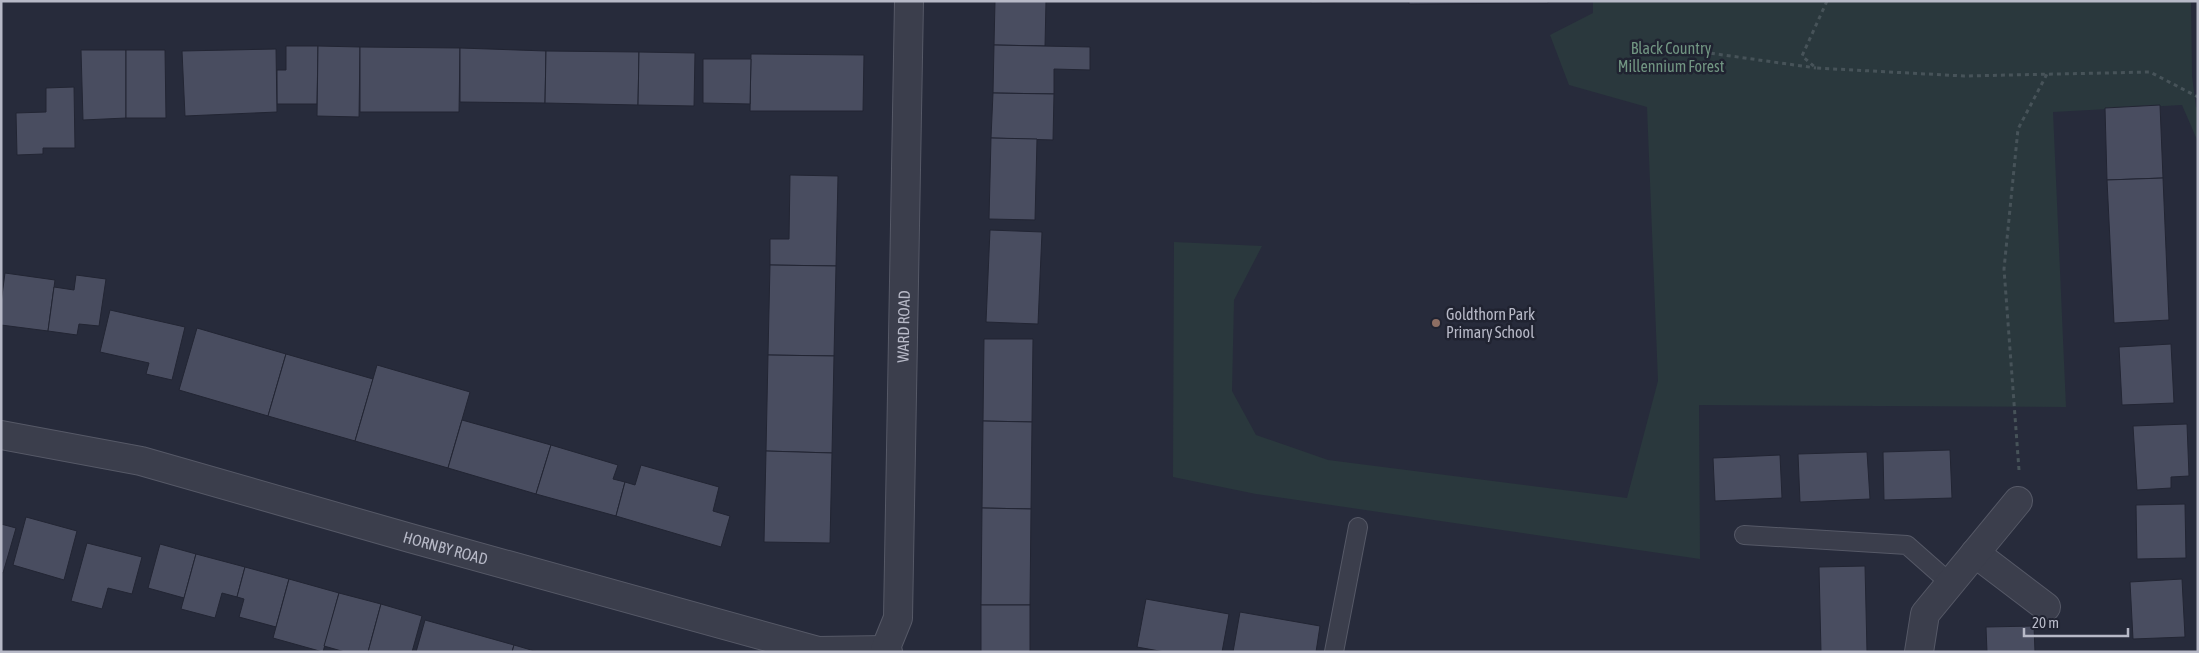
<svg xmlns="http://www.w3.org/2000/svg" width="2199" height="653" viewBox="0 0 2199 653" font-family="'Asap Condensed',sans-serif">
<rect width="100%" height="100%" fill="#272b3b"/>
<path fill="#2a383d" d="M1593,1H2191L2192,76L2196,107L2198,108V142L2182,105L2053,112L2066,407L1699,405L1700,559L1256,494L1173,477L1174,242L1262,246L1234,300L1232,391L1256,435L1328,460L1627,498L1658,381L1647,107L1569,85L1550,35L1593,13Z"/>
<g fill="#494d60" stroke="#222533">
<path d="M995,1H1046L1045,46L994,45Z"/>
<path d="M1311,1H1359V2L1311,3Z"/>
<path d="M1409,1H1548V3L1409,4Z"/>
<path d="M994,45L1090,47V70L1054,69V94L993,93Z"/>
<path d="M286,46H318L317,104H277V70H286Z"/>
<path d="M318,46L360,47L359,117L317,116Z"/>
<path d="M360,47L460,48L459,112H360Z"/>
<path d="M460,48L546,51L545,103L460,102Z"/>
<path d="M276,49L277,112L185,116L182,51Z"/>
<path d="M81,50H126V118L83,120Z"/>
<path d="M126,50H165L166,118H126Z"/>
<path d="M546,51L639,52L638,105L545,103Z"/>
<path d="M639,52L695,53L694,106L638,105Z"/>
<path d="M751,54L864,55L863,111H750Z"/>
<path d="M703,59H751L750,104L703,103Z"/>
<path d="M74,87L75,148H43V154L17,155L16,113L46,112V88Z"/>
<path d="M993,93L1054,94L1053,140L991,138Z"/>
<path d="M2160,105L2163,178L2107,180L2105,108Z"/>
<path d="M991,138L1037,139L1035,220L989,219Z"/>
<path d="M790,175L838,176L836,266L770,265V239H789Z"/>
<path d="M2163,178L2169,320L2114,323L2107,180Z"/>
<path d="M990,230L1042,232L1038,324L986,322Z"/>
<path d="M770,265L836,266L834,356L768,355Z"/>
<path d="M5,273L55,280L48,331L1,325V303Z"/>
<path d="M76,275L106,279L99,326L79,324L77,335L48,331L54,287L74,290Z"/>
<path d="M110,310L185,327L172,380L146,374L149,363L100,352Z"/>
<path d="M197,328L286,354L268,416L179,390Z"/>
<path d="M984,339H1033L1032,422L983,421Z"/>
<path d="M2171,344L2174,403L2122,405L2119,347Z"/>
<path d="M286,354L373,379L355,441L268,416Z"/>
<path d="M768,355L834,356L832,453L766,451Z"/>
<path d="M377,365L470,392L448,468L355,441Z"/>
<path d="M462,420L551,445L536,494L448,468Z"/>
<path d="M983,421L1032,422L1031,509L982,508Z"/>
<path d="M2187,424L2189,476L2171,477V488L2137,490L2133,426Z"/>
<path d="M551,445L618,465L613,479L625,482L616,516L536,494Z"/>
<path d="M1950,450L1952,498L1884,500L1883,452Z"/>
<path d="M766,451L832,453L830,543L764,542Z"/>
<path d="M1867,452L1870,499L1800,502L1798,454Z"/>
<path d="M1780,455L1782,498L1715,501L1713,458Z"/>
<path d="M641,465L719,487L713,511L730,516L721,547L616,516L625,482L635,485Z"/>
<path d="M2185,504L2186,558L2137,559L2136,505Z"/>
<path d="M982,508L1031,509L1030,605H981Z"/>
<path d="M26,517L77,531L64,580L13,565Z"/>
<path d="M1,524L16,528L3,573L1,572Z"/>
<path d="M87,543L142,557L132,594L108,588L102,609L71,601Z"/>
<path d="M160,544L196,554L184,598L148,588Z"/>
<path d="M196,554L245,567L237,597L222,593L215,618L181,609Z"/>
<path d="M1865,566L1867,652H1821L1819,567Z"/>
<path d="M245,567L289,579L276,627L239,617L244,599L237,597Z"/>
<path d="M289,579L339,593L323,652L273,638Z"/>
<path d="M2182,579L2185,637L2133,639L2130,582Z"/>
<path d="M339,593L381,604L368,652H345L324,646Z"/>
<path d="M1146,599L1229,614L1222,652H1165L1137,647Z"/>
<path d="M381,604L422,616L412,652H368Z"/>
<rect x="981" y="605" width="49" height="47"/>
<path d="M1240,612L1320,626L1316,652H1233Z"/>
<path d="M425,620L514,645L512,652H416Z"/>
<path d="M2034,626L2035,652H1987L1986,627Z"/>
<path d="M514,645L538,652H512Z"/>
</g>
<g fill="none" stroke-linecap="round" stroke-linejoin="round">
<g stroke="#565967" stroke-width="20">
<g id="service">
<path d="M1744,535L1907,545L1950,583"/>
<path d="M1334,652L1358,527"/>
</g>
</g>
<g stroke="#565967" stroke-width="30">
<g id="minor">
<path id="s1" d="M1,435L141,461L410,538L818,651L885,650L888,652"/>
<path d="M1975,553L2046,607"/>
<path id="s2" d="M885,650L898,618L909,1"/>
<path d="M1919,652L1925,614L2018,501"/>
</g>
</g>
<g stroke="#475359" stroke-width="3" stroke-dasharray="4 4" stroke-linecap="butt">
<path d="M1827,1L1802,56L1816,68L1964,76L2150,72L2198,97"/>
<path d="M1695,51L1816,68"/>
<path d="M2019,470L2004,269L2018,129L2047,74"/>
</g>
<use href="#service" stroke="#3b3e4c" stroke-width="18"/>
<use href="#minor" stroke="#3b3e4c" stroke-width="28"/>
</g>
<circle fill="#8d6e63" stroke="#202331" stroke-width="2" cx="1436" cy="323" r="5"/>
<g text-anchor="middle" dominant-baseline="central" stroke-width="5" stroke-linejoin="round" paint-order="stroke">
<g font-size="16" fill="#719582" stroke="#202331">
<text x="1671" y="48">Black Country<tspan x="1671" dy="18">Millennium Forest</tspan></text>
</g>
<g font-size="16" fill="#b7b9c7" stroke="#202331" text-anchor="start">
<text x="1446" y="314">Goldthorn Park<tspan x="1446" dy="18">Primary School</tspan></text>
</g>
<g font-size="16" fill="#b7b9c7" stroke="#202331">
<text stroke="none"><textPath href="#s2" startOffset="326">WARD ROAD</textPath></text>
<text stroke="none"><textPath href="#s1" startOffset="459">HORNBY ROAD</textPath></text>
</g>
</g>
<rect width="2199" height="653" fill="none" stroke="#b7b9c7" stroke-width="5"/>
<path d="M2024 628v8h104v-8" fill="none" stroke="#b7b9c7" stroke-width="2.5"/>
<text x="2032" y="628" font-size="15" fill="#b7b9c7" stroke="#202331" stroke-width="4" paint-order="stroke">20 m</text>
</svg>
